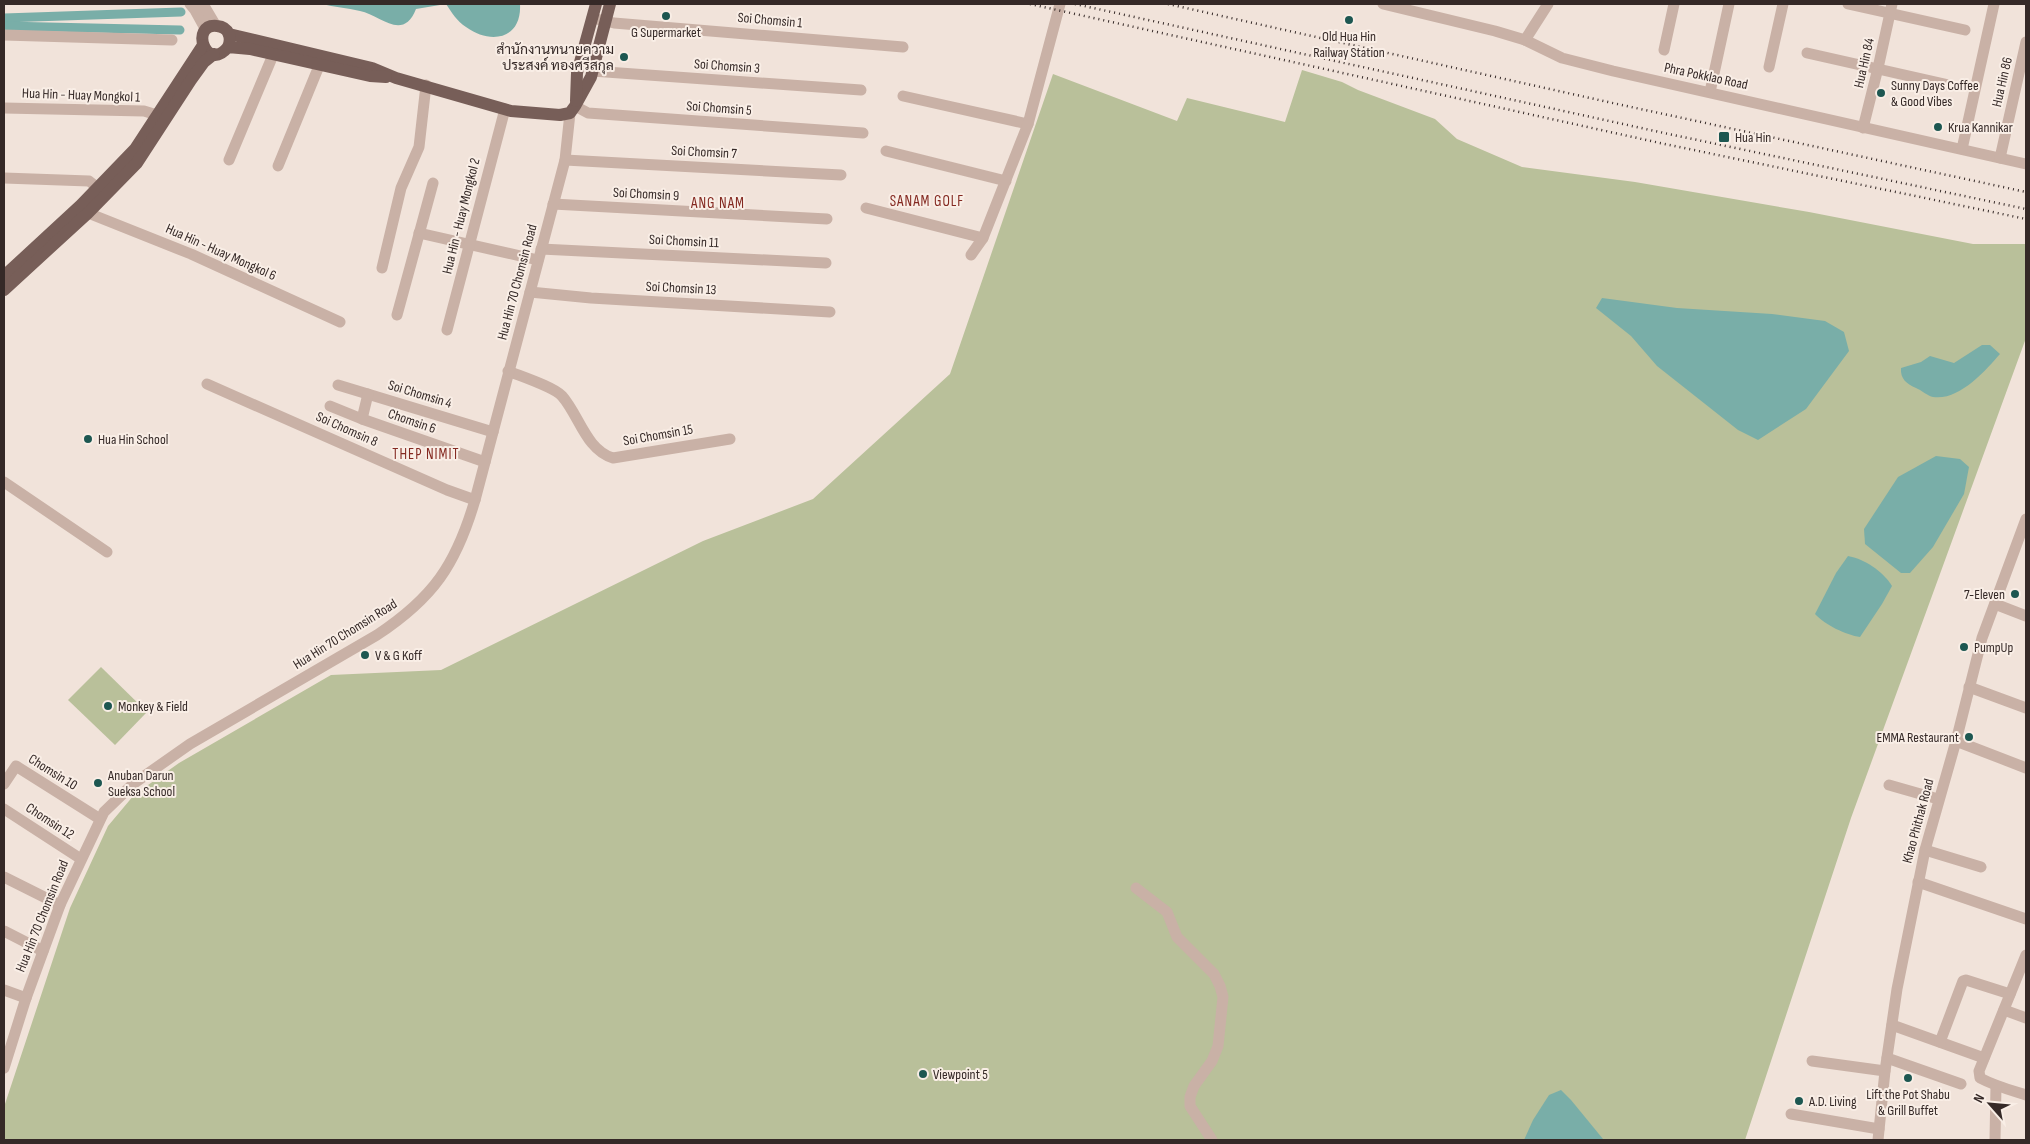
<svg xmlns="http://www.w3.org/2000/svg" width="2030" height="1144" viewBox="0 0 2030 1144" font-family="'Sofia Sans Condensed',Sarabun,sans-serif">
<rect width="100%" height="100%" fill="#f1e3da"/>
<g fill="#b9c09a">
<path d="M1302,70L1342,82L1358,90L1435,119L1457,139L1522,167L1635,182L1809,212L1973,244H2026V338L1851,818L1745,1140H4V1107L70,908L108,826L134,795L179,763L331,675L441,670L703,541L813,499L950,374L1053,74L1177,121L1187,98L1285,122Z"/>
<path d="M101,667L147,712L115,745L68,700Z"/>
</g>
<g fill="#79aea8">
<path d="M322,4H520C522,39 491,45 466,27C457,21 452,13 446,4L416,9C403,42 380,15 360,11C347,8 334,7 322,4Z"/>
<path d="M1602,298L1677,308L1772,314L1825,321L1844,332L1849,351L1806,409L1758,440L1738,430L1657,366L1631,336L1596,308Z"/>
<path d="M1982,345H1990L2000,354C1985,371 1959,401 1933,397C1928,396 1921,390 1916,388C1907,384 1900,379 1901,368L1921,362L1930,356L1954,363Z"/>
<path d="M1936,456L1960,459L1969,467L1964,494L1933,547L1910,573H1901L1865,544L1864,529L1898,477Z"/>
<path d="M1848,556C1864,559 1883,571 1892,586L1882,604L1860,637C1846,635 1825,625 1815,614L1836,573Z"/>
<path d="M1561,1090L1571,1100L1603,1139L1602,1140H1524L1533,1120L1549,1095Z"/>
</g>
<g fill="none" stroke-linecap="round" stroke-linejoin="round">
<g stroke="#79aea8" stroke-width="9">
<path d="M4,18L181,12"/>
<path d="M4,26L180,30"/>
</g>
<g stroke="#c9b1a6" stroke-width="11">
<path d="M190,4L195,10L206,30"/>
<path d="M203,4L216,26"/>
<path d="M1383,4L1495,31L1525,40L1562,58L1613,71L2026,164"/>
<path d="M1848,4L1965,30"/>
<path d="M592,18L614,23L903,47"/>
<path d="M4,35L172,40"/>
<path d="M1525,40L1548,4"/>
<path d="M1664,50L1674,4"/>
<path d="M1807,53L1949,85"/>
<path d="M1769,67L1783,4"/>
<path d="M592,71L861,90"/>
<path d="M1710,92L1729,4"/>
<path d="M903,96L1028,124"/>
<path d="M575,106L588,113L863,133"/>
<path d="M4,108L144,111L157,115"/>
<path d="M1863,128L1878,68L1892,4"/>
<path d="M1962,149L1994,4"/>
<path d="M886,151L1006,181"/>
<path d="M2000,158L2026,42"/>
<path d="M229,160L273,55"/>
<path d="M565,160L841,175"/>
<path d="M278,166L319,66"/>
<path d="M4,178L89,181L98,188"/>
<path d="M553,204L827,219"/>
<path d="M866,208L983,238"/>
<path d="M88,213L191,254L340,322"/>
<path d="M419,233L538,260"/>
<path d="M541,249L826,263"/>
<path d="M971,255L983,238L1028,124L1060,4"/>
<path d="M382,268L401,188L419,147L426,85"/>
<path d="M530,292L591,298L830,312"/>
<path d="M397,315L433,183"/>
<path d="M447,330L505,109"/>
<path d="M508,371C520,376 554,387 562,396C579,415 586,450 613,458L730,439"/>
<path d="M207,384L447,490L475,500"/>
<path d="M338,385L493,432"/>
<path d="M330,406L362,419L485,462"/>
<path d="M362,419L368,394"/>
<path d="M4,482L107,552"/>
<path d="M1995,604L2026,616"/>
<path d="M1969,687L2026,708"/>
<path d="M1956,741L2026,768"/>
<path d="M4,784L16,766L100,819"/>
<path d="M1889,785L1938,799"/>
<path d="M4,809L81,859"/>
<path d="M1925,850L1981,867"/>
<path d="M4,877L60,905"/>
<path d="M1918,882L2026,919"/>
<path d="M1136,888L1167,912L1177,937L1214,974L1220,986L1223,997L1218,1046L1212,1061L1194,1086L1190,1097V1106L1212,1140"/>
<path d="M4,931L43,951"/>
<path d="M2026,955L1979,1071L1980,1078C1995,1086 2010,1090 2026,1095"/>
<path d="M4,990L26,998"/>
<path d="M2004,1010L2026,1018"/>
<path d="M1892,1025L1984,1058"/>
<path d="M1940,1042L1963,981L1966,980L2010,994"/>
<path d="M1887,1058L1961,1084"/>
<path d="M1812,1061L1885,1071"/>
<path d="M4,1068L26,998L60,905L104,812L133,784L190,744L377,635C433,598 456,565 475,500L565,160L570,113"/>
<path d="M1791,1114L1879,1129"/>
<path d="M1878,1140L1885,1071L1897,989L1925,850L1956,741L1982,638L2026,519"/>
<path d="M1995,1140L1996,1086"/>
</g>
<g stroke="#775e58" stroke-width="12">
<path d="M229,34L372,68L396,78L511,111L560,115L570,113L575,106L591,77L610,4"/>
<path d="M228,47C232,38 229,27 217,26C189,23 206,74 228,47L250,49L370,76L386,77"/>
<path d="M576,101L577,73L596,4"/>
<path d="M4,276L81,205L135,149L203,45"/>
<path d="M4,290L88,213L137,163L191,80L204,62L214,54"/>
</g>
<g stroke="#352927" stroke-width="2.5" stroke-dasharray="1 4" stroke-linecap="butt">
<path d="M1030,4L1660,143L2026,219"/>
<path d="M1075,4L1664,133L2026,209"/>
<path d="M1168,4L1608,102L2026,192"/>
</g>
</g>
<g fill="#1d5751" stroke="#f9eee6" stroke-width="2">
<circle cx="666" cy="16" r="5"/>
<circle cx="1349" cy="20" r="5"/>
<circle cx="624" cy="57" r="5"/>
<circle cx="1881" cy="93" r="5"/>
<circle cx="1938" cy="127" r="5"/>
<rect x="1718" y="131" width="12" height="12" rx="2.5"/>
<circle cx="88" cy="439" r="5"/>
<circle cx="2015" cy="594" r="5"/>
<circle cx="1964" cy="647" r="5"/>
<circle cx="365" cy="655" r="5"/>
<circle cx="108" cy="706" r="5"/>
<circle cx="1969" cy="737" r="5"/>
<circle cx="98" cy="783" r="5"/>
<circle cx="923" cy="1074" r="5"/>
<circle cx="1908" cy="1078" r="5"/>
<circle cx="1799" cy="1101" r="5"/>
</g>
<g text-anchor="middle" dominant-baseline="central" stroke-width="4" stroke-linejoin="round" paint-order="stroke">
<g font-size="14" fill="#352927" stroke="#f9eee6">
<text transform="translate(770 20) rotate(5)">Soi Chomsin 1</text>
<text transform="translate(1864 63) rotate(-77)">Hua Hin 84</text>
<text transform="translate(727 66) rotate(4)">Soi Chomsin 3</text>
<text transform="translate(1706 76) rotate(12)">Phra Pokklao Road</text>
<text transform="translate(2002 82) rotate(-77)">Hua Hin 86</text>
<text transform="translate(81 95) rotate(2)">Hua Hin - Huay Mongkol 1</text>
<text transform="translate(719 108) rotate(4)">Soi Chomsin 5</text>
<text transform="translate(704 152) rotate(3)">Soi Chomsin 7</text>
<text transform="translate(646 194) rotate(3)">Soi Chomsin 9</text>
<text transform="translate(461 216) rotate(-76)">Hua Hin - Huay Mongkol 2</text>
<text transform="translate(684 241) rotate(3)">Soi Chomsin 11</text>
<text transform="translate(221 252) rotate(24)">Hua Hin - Huay Mongkol 6</text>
<text transform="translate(517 282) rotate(-75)">Hua Hin 70 Chomsin Road</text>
<text transform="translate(681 288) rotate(3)">Soi Chomsin 13</text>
<text transform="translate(420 394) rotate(17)">Soi Chomsin 4</text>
<text transform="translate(412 421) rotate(19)">Chomsin 6</text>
<text transform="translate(347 429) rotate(24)">Soi Chomsin 8</text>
<text transform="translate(658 435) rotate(-10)">Soi Chomsin 15</text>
<text transform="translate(345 634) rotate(-32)">Hua Hin 70 Chomsin Road</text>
<text transform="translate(53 772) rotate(32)">Chomsin 10</text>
<text transform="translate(50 821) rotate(33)">Chomsin 12</text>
<text transform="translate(1918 821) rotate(-75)">Khao Phithak Road</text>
<text transform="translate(42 916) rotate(-68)">Hua Hin 70 Chomsin Road</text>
</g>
<g font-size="14" fill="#352927" stroke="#f9eee6" text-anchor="start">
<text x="666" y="32" text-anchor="middle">G Supermarket</text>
<text x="1349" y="36" text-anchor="middle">Old Hua Hin<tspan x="1349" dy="16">Railway Station</tspan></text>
<text x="614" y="49" text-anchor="end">สำนักงานทนายความ<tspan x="614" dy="16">ประสงค์ ทองศรีสกุล</tspan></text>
<text x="1891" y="85">Sunny Days Coffee<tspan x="1891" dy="16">&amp; Good Vibes</tspan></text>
<text x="1948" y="127">Krua Kannikar</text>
<text x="1735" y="137">Hua Hin</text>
<text x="98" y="439">Hua Hin School</text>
<text x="2005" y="594" text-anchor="end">7-Eleven</text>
<text x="1974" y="647">PumpUp</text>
<text x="375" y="655">V &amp; G Koff</text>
<text x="118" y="706">Monkey &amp; Field</text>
<text x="1959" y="737" text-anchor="end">EMMA Restaurant</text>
<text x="108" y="775">Anuban Darun<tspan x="108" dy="16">Sueksa School</tspan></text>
<text x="933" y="1074">Viewpoint 5</text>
<text x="1908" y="1094" text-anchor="middle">Lift the Pot Shabu<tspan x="1908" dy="16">&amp; Grill Buffet</tspan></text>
<text x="1809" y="1101">A.D. Living</text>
</g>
<g font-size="15" letter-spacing="1" fill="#842921" stroke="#f9eee6">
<text x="927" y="201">SANAM GOLF</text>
<text x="718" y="203">ANG NAM</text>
<text x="426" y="454">THEP NIMIT</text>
</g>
</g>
<rect width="2030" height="1144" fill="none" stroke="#352927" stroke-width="10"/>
<g transform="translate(1990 1104) rotate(297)" stroke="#f9eee6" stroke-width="4" paint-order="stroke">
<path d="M0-4L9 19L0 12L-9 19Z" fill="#352927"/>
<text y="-8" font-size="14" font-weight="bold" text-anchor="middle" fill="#352927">N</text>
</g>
</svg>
